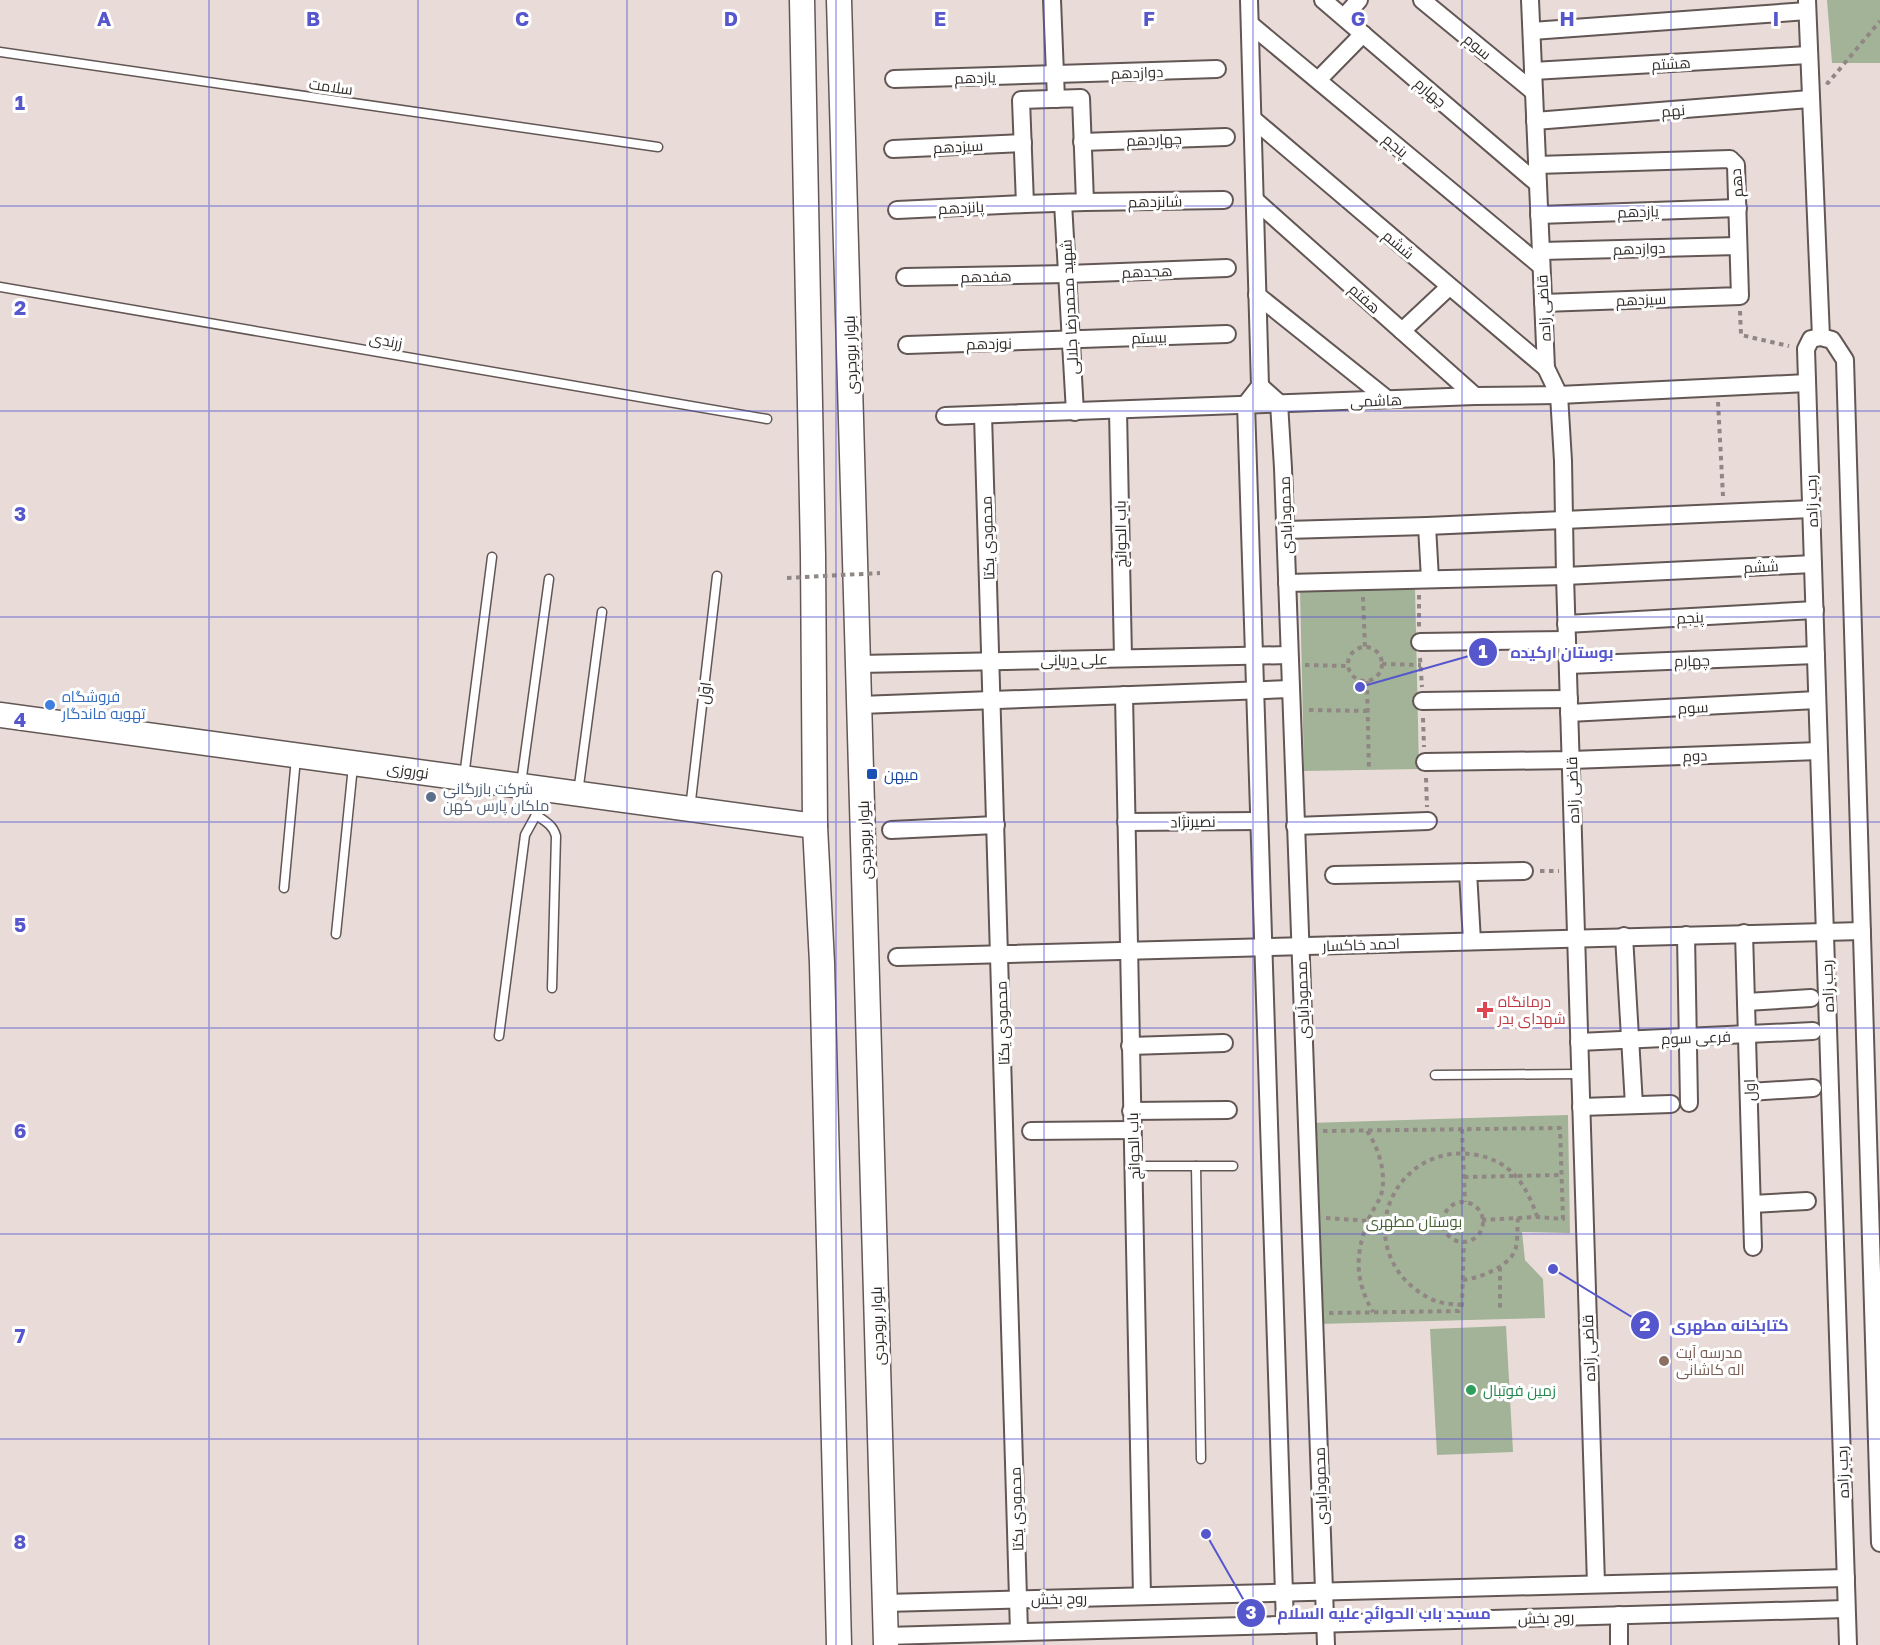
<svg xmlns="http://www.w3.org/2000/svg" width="1880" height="1645" viewBox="0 0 1880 1645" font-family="'Golos Text',Cairo,sans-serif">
<rect width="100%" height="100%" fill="#e9dcd8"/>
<g fill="#a3b398">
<path d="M1827,0H1880V63H1832Z"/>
<path d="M1415,586L1419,769L1304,771L1300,588Z"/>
<path d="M1568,1115L1570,1233L1522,1232L1525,1260L1543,1279L1545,1318L1318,1324L1309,1123Z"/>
<path d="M1506,1326L1513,1452L1437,1455L1430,1329Z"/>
</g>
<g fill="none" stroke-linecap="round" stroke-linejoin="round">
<g stroke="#625754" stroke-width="11">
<g id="service">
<path d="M0,52L658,147"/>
<path d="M0,287L767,419"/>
<path d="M464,777L492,557"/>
<path d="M521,784L549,579"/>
<path d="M578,793L602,612"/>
<path d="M690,809L717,576"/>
<path d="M536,815C545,821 553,825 556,836L552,988"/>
<path d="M284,888L296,758"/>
<path d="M336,934L353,766"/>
<path d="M499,1036L525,835L536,815V791"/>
<path d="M1435,1075L1580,1074"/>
<path d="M1133,1166H1233"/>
<path d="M1196,1166L1201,1459"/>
</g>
</g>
<g stroke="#625754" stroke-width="20">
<g id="minor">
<path d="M1052,0L1056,99"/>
<path d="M1249,0L1260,386L1246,404L1285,1625"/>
<path d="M1323,0L1538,184"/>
<path d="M1422,0L1534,92"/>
<path d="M1530,0L1546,368L1559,395L1563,461L1565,576L1596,1584"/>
<path d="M1807,0L1821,337"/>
<path d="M1344,17L1359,0"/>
<path d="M1250,24L1541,266"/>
<path d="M1532,31L1807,11"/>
<path d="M1533,71L1808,55"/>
<path d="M894,79L1217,69"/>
<path d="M1318,80L1363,34"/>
<path d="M1081,98L1085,202L1025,204L1021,100Z"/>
<path d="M1253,119L1546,368"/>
<path d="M1535,121L1810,99"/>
<path d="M1082,142L1226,137"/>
<path d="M893,149L1023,143"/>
<path d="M1537,165L1730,159L1736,165L1740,296L1543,303"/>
<path d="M1255,200L1475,396"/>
<path d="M1085,202L1224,200"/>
<path d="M1063,203L1075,412"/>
<path d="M897,210L1025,204"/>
<path d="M1539,215L1738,208"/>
<path d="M1541,251L1738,246"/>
<path d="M905,277L1067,274L1227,268"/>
<path d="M1257,295L1387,399"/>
<path d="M1402,331L1449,287"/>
<path d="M907,345L1227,334"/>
<path d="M1260,386L1279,403L1283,468L1326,1645"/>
<path d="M1118,410L1123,658"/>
<path d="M983,415L1019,1632"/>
<path d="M945,416L1475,396L1559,395L1807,383"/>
<path d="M1427,526L1430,579"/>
<path d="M1286,530L1427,526L1811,509"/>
<path d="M1287,583L1565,576L1813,564"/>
<path d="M1566,624L1815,610"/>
<path d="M1420,642L1567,640"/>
<path d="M859,664L1289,655"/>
<path d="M1568,665L1816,655"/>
<path d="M1124,695L1142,1596"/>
<path d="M1422,701L1569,699"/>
<path d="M860,705L1290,689"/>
<path d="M1569,713L1817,700"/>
<path d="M1425,762L1571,760L1819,751"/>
<path d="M1126,822L1259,821"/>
<path d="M1295,826L1428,821"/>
<path d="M891,830L996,825"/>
<path d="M1468,872L1472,941"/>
<path d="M1334,875L1524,871"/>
<path d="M1744,933L1753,1247"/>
<path d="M1686,935L1689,1103"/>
<path d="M1624,936L1634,1105"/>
<path d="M897,957L1862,931"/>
<path d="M1746,1002L1811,998"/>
<path d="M1579,1042L1813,1031"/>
<path d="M1130,1046L1224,1043"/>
<path d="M1749,1092L1813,1088"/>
<path d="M1581,1107L1671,1104"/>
<path d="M1131,1111L1228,1110"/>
<path d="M1031,1131L1132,1130"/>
<path d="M1752,1204L1807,1201"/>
<path d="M885,1603L1846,1578"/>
<path d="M1619,1615V1645"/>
<path d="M886,1636L1846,1609"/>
<path d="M1848,1645L1806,349L1811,339L1821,337L1832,340L1845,360L1880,1543"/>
</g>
</g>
<g stroke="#625754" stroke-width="27">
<g id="secondary">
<path d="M802,0L813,555L815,826L822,963L839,1645"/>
<path d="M839,0L886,1645"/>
<path d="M0,715L815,826"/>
</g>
</g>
<g stroke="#908784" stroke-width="4" stroke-dasharray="4.5 4.5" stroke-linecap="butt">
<path d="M1826,82L1828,83L1880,21"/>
<path d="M1740,311L1741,335L1789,346"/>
<path d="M1718,402L1723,496"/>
<path d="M1419,595V627"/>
<path d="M1363,597L1365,648"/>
<circle cx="1365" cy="664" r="17"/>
<path d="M1420,658L1422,687"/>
<path d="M1382,664L1421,665"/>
<path d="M1305,665L1348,666"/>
<path d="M1367,681L1369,770"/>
<path d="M1309,710L1368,711"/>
<path d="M1423,718L1424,747"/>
<path d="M1426,778L1427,807"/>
<path d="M1540,871H1559"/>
<path d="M1462,1129L1465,1202"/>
<path d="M1323,1131L1560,1128L1563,1219L1537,1217L1482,1220"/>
<path d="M1367,1131C1379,1148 1388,1177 1380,1198C1376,1206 1370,1214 1367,1223C1355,1256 1355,1281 1373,1312"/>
<path d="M1464,1177L1561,1175"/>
<circle cx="1463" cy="1222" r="20"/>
<path d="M1326,1218L1386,1222H1442"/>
<path d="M1500,1267V1310"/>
<path d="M1463,1280C1480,1278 1512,1266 1516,1247C1518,1238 1517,1227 1518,1218"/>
<path d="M1462,1305C1454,1304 1446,1304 1439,1302C1428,1299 1417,1291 1408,1283C1354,1229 1402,1141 1477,1155C1512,1162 1526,1185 1537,1216"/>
<path d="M1329,1313L1459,1311L1462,1305L1464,1242"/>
</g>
<use href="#service" stroke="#fff" stroke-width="8"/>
<use href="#minor" stroke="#fff" stroke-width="16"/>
<use href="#secondary" stroke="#fff" stroke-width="24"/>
<path stroke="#908784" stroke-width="4" stroke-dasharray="4.5 4.5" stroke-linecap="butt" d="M787,578L880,573"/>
</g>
<path fill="none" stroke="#5656cd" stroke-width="1.5" stroke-opacity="0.55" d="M209,0V1645M418,0V1645M627,0V1645M836,0V1645M1044,0V1645M1253,0V1645M1462,0V1645M1671,0V1645M0,206H1880M0,411H1880M0,617H1880M0,822H1880M0,1028H1880M0,1234H1880M0,1439H1880"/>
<circle fill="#3f7fe0" stroke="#fff" stroke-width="2" cx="50" cy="705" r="6"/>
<rect fill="#1a4fb4" stroke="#fff" stroke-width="2" x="866" y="768" width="12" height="12" rx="3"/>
<circle fill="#5c6f8a" stroke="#fff" stroke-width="2" cx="431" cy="797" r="6"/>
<path fill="#e0444e" stroke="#fff" stroke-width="2" d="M1482 1001h6v6h6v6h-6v6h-6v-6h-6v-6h6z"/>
<circle fill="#8d6e63" stroke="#fff" stroke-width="2" cx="1664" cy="1361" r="6"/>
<circle fill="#2e9e5b" stroke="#fff" stroke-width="2" cx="1471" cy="1390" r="6"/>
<g text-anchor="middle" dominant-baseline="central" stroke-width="6" stroke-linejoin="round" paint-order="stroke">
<g font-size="15" fill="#302b29" stroke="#fff">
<text transform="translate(1478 46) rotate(40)">سوم</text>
<text transform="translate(1671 63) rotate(-3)">هشتم</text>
<text transform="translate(1137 72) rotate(-2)">دوازدهم</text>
<text transform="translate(975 77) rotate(-2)">یازدهم</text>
<text transform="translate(331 86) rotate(8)">سلامت</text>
<text transform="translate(1431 92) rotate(41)">چهارم</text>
<text transform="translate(1673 110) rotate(-5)">نهم</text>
<text transform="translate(1154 139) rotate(-2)">چهاردهم</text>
<text transform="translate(1396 145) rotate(40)">پنجم</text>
<text transform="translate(958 146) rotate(-3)">سیزدهم</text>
<text transform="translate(1736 183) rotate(-95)">دهم</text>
<text transform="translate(1155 201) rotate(-1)">شانزدهم</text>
<text transform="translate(961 207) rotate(-3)">پانزدهم</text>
<text transform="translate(1638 211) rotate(-2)">یازدهم</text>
<text transform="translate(1399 244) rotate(40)">ششم</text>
<text transform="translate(1639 248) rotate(-2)">دوازدهم</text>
<text transform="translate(1147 271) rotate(-2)">هجدهم</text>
<text transform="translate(986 276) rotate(-1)">هفدهم</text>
<text transform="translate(1365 298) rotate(42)">هفتم</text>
<text transform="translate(1641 299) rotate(-2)">سیزدهم</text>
<text transform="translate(1069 307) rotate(-93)">شهید محمدرضا جلالی</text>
<text transform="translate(1543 308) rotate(-93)">قاضی زاده</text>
<text transform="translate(1149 337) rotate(-2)">بیستم</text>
<text transform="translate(386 340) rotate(10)">زرندی</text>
<text transform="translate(989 343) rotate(-1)">نوزدهم</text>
<text transform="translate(850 355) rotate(-92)">بلوار بروجردی</text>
<text transform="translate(1376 400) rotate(-2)">هاشمی</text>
<text transform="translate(1811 501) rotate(-92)">رجب زاده</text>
<text transform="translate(1285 515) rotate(-92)">محمودآبادی</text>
<text transform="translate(1120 534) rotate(-91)">باب الحوائج</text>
<text transform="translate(987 538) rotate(-92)">محمودی یکتا</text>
<text transform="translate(1761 566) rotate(-3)">ششم</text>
<text transform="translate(1690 617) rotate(-3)">پنجم</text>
<text transform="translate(1074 659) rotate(-1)">علی دریانی</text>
<text transform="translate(1692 660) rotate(-2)">چهارم</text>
<text transform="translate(704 693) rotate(-83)">اول</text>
<text transform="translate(1693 707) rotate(-3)">سوم</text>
<text transform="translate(1695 755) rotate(-2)">دوم</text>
<text transform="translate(408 770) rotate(8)">نوروزی</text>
<text transform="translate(1572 790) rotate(-92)">قاضی زاده</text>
<text transform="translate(1193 821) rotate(-1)">نصیرنژاد</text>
<text transform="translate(864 840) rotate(-92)">بلوار بروجردی</text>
<text transform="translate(1361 944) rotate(-2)">احمد خاکسار</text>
<text transform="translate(1827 986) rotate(-92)">رجب زاده</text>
<text transform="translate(1302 1000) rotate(-92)">محمودآبادی</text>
<text transform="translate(1002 1023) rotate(-92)">محمودی یکتا</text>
<text transform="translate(1696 1037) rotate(-2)">فرعی سوم</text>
<text transform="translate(1749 1090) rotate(-92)">اول</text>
<text transform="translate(1133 1146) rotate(-92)">باب الحوائج</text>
<text transform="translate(877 1326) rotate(-92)">بلوار بروجردی</text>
<text transform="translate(1588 1348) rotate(-92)">قاضی زاده</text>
<text transform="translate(1842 1472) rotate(-92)">رجب زاده</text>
<text transform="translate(1320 1486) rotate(-92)">محمودآبادی</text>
<text transform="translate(1016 1509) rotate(-92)">محمودی یکتا</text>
<text transform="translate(1059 1598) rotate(-1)">روح بخش</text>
<text transform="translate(1546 1617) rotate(-2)">روح بخش</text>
</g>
<g font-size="15" fill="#366cbe" stroke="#fff" text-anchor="start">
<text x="62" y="696">فروشگاه<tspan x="62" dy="17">تهویه ماندگار</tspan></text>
</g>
<g font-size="15" fill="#164399" stroke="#fff" text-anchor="start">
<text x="884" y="774">میهن</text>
</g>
<g font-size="15" fill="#4e5e75" stroke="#fff" text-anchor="start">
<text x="443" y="788">شرکت بازرگانی<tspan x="443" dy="17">ملکان پارس کهن</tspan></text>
</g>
<g font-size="15" fill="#be3a42" stroke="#fff" text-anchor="start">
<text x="1498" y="1001">درمانگاه<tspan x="1498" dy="17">شهدای بدر</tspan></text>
</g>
<g font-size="15" fill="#466033" stroke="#fff">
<text x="1414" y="1221">بوستان مطهری</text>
</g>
<g font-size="15" fill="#785e54" stroke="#fff" text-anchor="start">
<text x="1676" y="1352">مدرسه آیت<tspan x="1676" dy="17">اله کاشانی</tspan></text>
</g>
<g font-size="15" fill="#27864d" stroke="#fff" text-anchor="start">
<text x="1483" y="1390">زمین فوتبال</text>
</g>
</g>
<g font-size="20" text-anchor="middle" font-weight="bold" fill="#5656cd" stroke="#fff" stroke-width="6" stroke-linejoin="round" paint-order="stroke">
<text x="104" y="26">A</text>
<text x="313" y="26">B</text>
<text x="522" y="26">C</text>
<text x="731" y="26">D</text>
<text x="940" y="26">E</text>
<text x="1149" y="26">F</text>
<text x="1358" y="26">G</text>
<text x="1567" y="26">H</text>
<text x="1776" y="26">I</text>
<text x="20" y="110">1</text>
<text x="20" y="315">2</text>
<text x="20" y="521">3</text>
<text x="20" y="727">4</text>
<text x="20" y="932">5</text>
<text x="20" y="1138">6</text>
<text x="20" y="1343">7</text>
<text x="20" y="1549">8</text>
</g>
<path fill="none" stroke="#5656cd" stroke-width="2" d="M1360 687L1483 652M1553 1269L1645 1325M1206 1534L1251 1613"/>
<g fill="#5656cd" stroke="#fff" stroke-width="2">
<circle cx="1360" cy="687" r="6"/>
<circle cx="1553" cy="1269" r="6"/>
<circle cx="1206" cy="1534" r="6"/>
<circle cx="1483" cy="652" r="15"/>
<circle cx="1645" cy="1325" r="15"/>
<circle cx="1251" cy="1613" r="15"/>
</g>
<g font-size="18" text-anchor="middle" font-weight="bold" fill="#fff">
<text x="1483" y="658">1</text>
<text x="1645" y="1331">2</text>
<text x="1251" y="1619">3</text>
</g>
<g font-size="16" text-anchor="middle" font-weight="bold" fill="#5656cd" stroke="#fff" stroke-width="6" stroke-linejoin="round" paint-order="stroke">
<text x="1562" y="658">بوستان ارکیده</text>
<text x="1730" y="1331">کتابخانه مطهری</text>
<text x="1384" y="1619">مسجد باب الحوائج علیه السلام</text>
</g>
</svg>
